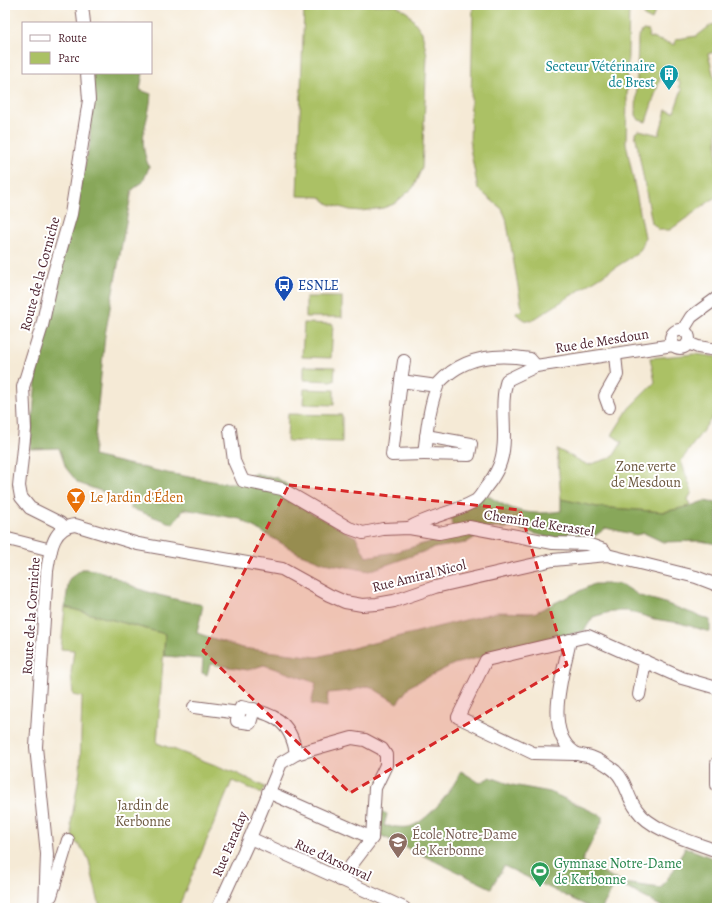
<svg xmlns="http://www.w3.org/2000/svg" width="722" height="913" viewBox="0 0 722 913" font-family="Alegreya,serif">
<rect width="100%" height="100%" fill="#fff"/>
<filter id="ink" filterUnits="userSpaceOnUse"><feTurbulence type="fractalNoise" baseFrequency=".025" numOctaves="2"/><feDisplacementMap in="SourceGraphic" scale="8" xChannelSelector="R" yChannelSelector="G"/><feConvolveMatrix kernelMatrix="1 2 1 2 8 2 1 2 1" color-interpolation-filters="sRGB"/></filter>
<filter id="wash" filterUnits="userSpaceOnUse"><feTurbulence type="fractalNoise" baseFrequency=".012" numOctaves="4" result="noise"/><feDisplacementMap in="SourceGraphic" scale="16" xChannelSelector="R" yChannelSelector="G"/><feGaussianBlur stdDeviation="0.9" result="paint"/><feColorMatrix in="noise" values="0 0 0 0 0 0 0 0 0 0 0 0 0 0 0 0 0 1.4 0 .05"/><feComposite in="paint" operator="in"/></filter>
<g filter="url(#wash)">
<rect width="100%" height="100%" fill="#f5ead6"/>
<g fill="#abc165" stroke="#7a7048">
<path d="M334,5H396L408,13L422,32L427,55L422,168L413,188L394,204L383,208L361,211L350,210L329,204L320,197L297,196L304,9H325Z"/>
<path d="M473,5H629L626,143L645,237L642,247L638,253L531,321L525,320L516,314L517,311L521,312L522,309L506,218L502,209L478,189L470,148Z"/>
<path d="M646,5H657L652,20L644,16Z"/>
<path d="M716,24L717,51L708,54L714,77L717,76V196L670,230H659L652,223L635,133L639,130L659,135L666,110L674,112L682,89L679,87L680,82L675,80L674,81L661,76L646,122L639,120L636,115L638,37L643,30L649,31L648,37L675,45L676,39L697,36L711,25Z"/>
<rect x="306" y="297" width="36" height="20"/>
<path d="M304,323L333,324L331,358L302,357Z"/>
<path d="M695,354L717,357V411L681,461L692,492L688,499L690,506L664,512L597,507L561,499L557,449L588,465L613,457L622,442L612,435L629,408L655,382L650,358Z"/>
<path d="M304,366L335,367L334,381L304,380Z"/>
<path d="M304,389L334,390V405L303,404Z"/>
<path d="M288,414L342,415V442L287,441Z"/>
<path d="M65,607L165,634L157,743L236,773L265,787L262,793L232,781L178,908H100L89,861L85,852L73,839L71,823L80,771L82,697L73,695L71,673L74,650L61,649Z"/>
</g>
<g fill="#88a75a" stroke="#696342">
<path d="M90,73H143L140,90L151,94C149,125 136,135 149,167L143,182L132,190L105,335L93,456L167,473L223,483H234L256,473L266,477H276L296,491L306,510L356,537L366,557L395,552L454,535L451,519L445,509L487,495C513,512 530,516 561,511V499L597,507L664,512L690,506L704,501L717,503V544L700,541L663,542L644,533L636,535L606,528L592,538L554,539L515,528H490L466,543L434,548L369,571L324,563L298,553L240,519L184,509L173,524L130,508L132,502L78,483L66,468L59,448L30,449L37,368L90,142Z"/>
<path d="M82,569C105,568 124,584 145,591C164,597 183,601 203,605L197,633L242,648L317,657L497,612L534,613L594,584H618L629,589L640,596L662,602L710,620V632L680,623L654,619L628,611H613L593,617L584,631L454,664L410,686L397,703L369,686L349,691L328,693L327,707L311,704L316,683L264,665L248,670L210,664L207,675L202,673L203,659L164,656L165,634L65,607L69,579Z"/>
<path d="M461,771L480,783L490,777L512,785L550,792L602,816V822L582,861L623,883L661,888L675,868L685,847L717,860V896L709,908H664L631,890L615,884L602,908H591L504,866L491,888L380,835V811L387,814L384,826C392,826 405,829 412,826C431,818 453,789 461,771Z"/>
</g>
</g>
<g filter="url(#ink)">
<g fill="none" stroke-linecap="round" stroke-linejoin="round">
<g stroke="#866667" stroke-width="14">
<g id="minor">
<path d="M82,5L84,23"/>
<circle cx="680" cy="339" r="9"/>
<path d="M683,330L691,317L717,298"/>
<path d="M688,343L698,347L717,350"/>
<path d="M401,381L404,361"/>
<path d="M437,386L401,381L392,455L424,454C427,430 429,407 438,384C463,356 496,353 530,359L536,366"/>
<path d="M609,407L605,396L617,375L615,355"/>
<path d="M230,430L234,461L243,481L282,489L349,528L363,533L383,529L409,528L439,533L469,527L553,543L588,544L604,550L607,555"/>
<path d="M424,454L469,455L471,444L426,436"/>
<path d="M64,527L60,523L30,508L21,497L19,486L25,429L23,387L42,326L53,276L71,214L89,100L87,73"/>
<path d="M409,528C429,516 454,513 475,501C479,499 483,492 486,487C491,481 496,473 499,466C510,439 498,408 507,380L536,366L673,345"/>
<path d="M8,539L51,550"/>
<path d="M570,640C564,671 543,731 574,752C579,756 586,755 591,757C599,760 609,766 615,771C627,782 627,798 637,810C651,831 694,842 717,851"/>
<path d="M639,695L645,661"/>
<path d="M194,707L239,713"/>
<path d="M254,709L250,723L237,721L241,707C272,713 291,720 296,754"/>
<path d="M575,754L533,753L458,717L486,660L588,636L682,678L717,688"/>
<path d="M717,763V785"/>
<path d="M268,792L372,838"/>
<path d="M250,838L404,908"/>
<path d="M47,899L51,896L68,840"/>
<path d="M45,908L47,854L36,747L47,571C50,553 52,527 75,525L138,544L282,569L329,595L345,602L362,605L377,604L394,601L435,587L553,560L607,555L696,577L717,585"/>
<path d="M218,908L250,838L281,763L296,754L352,738L365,740L382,749L386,755V765L375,788L372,838L340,880"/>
</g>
</g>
<use href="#minor" stroke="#fff" stroke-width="12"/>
</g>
</g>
<path fill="#d62828" fill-opacity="0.2" stroke="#d62828" stroke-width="3" stroke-dasharray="8 5" stroke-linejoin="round" d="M289,485L520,510L567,665L350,793L203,651Z"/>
<defs>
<g id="building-pin" transform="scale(1)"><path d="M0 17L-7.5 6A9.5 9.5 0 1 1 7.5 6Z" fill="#0f9aa8" stroke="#fff"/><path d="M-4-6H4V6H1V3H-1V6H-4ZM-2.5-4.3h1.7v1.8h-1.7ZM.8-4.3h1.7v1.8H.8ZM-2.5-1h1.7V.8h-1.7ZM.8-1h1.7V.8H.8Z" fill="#fff"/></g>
<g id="bus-pin" transform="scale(1)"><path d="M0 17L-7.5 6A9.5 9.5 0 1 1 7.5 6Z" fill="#1a4fb4" stroke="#fff"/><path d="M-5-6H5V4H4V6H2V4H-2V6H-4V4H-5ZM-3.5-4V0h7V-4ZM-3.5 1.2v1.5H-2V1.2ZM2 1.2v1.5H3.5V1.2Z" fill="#fff"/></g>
<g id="bar-pin" transform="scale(1)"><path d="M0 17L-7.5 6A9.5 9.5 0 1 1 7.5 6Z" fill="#e8710a" stroke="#fff"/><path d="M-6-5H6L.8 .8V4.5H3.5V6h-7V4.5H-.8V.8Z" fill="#fff"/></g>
<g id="school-pin" transform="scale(1)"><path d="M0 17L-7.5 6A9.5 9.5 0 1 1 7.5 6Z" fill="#8d6e63" stroke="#fff"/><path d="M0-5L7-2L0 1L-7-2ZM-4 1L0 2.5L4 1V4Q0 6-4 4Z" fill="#fff"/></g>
<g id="stadium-pin" transform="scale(1)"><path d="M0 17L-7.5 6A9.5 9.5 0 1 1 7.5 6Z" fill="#2e9e5b" stroke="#fff"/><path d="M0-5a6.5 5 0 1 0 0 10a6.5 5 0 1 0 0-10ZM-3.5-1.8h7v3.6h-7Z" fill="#fff"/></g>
</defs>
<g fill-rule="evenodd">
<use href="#building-pin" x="669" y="74"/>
<use href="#bus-pin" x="284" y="285"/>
<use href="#bar-pin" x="76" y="497"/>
<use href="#school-pin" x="398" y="842"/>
<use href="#stadium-pin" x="540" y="871"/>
</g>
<g text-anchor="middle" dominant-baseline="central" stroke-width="4" stroke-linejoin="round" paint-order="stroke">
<g font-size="14" fill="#0d838f" stroke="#fff" text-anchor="end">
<text x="655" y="66">Secteur Vétérinaire<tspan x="655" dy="16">de Brest</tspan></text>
</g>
<g font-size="14" fill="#4a1f2b" stroke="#fff">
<text transform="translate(40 274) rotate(-75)">Route de la Corniche</text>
<text transform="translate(602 341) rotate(-9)">Rue de Mesdoun</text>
<text transform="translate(539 523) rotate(9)">Chemin de Kerastel</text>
<text transform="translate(419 576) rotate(-14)">Rue Amiral Nicol</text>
<text transform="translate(31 616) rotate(-86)">Route de la Corniche</text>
<text transform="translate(230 844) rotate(-67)">Rue Faraday</text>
<text transform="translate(333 860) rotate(25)">Rue d'Arsonval</text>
</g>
<g font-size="14" fill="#164399" stroke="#fff" text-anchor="start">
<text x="298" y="285">ESNLE</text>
</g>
<g font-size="14" fill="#6c583f" stroke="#fff">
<text x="646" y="466">Zone verte<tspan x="646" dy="16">de Mesdoun</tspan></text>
<text x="143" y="805">Jardin de<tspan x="143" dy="16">Kerbonne</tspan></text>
</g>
<g font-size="14" fill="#c56008" stroke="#fff" text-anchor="start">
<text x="90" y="497">Le Jardin d'Éden</text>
</g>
<g font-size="14" fill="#785e54" stroke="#fff" text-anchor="start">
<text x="412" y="834">École Notre-Dame<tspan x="412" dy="16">de Kerbonne</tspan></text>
</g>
<g font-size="14" fill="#27864d" stroke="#fff" text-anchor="start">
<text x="554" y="863">Gymnase Notre-Dame<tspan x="554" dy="16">de Kerbonne</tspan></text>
</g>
</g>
<rect width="722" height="913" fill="none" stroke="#fff" stroke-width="20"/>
<rect x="22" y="22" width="130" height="52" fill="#ffffff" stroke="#b7a5aa"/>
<rect x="30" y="35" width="20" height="6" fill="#ffffff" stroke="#b7a5aa"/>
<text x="58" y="42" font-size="12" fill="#4a1f2b">Route</text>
<rect x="30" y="52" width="20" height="12" fill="#abc165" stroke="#b7a5aa"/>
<text x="58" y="62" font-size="12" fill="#4a1f2b">Parc</text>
</svg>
